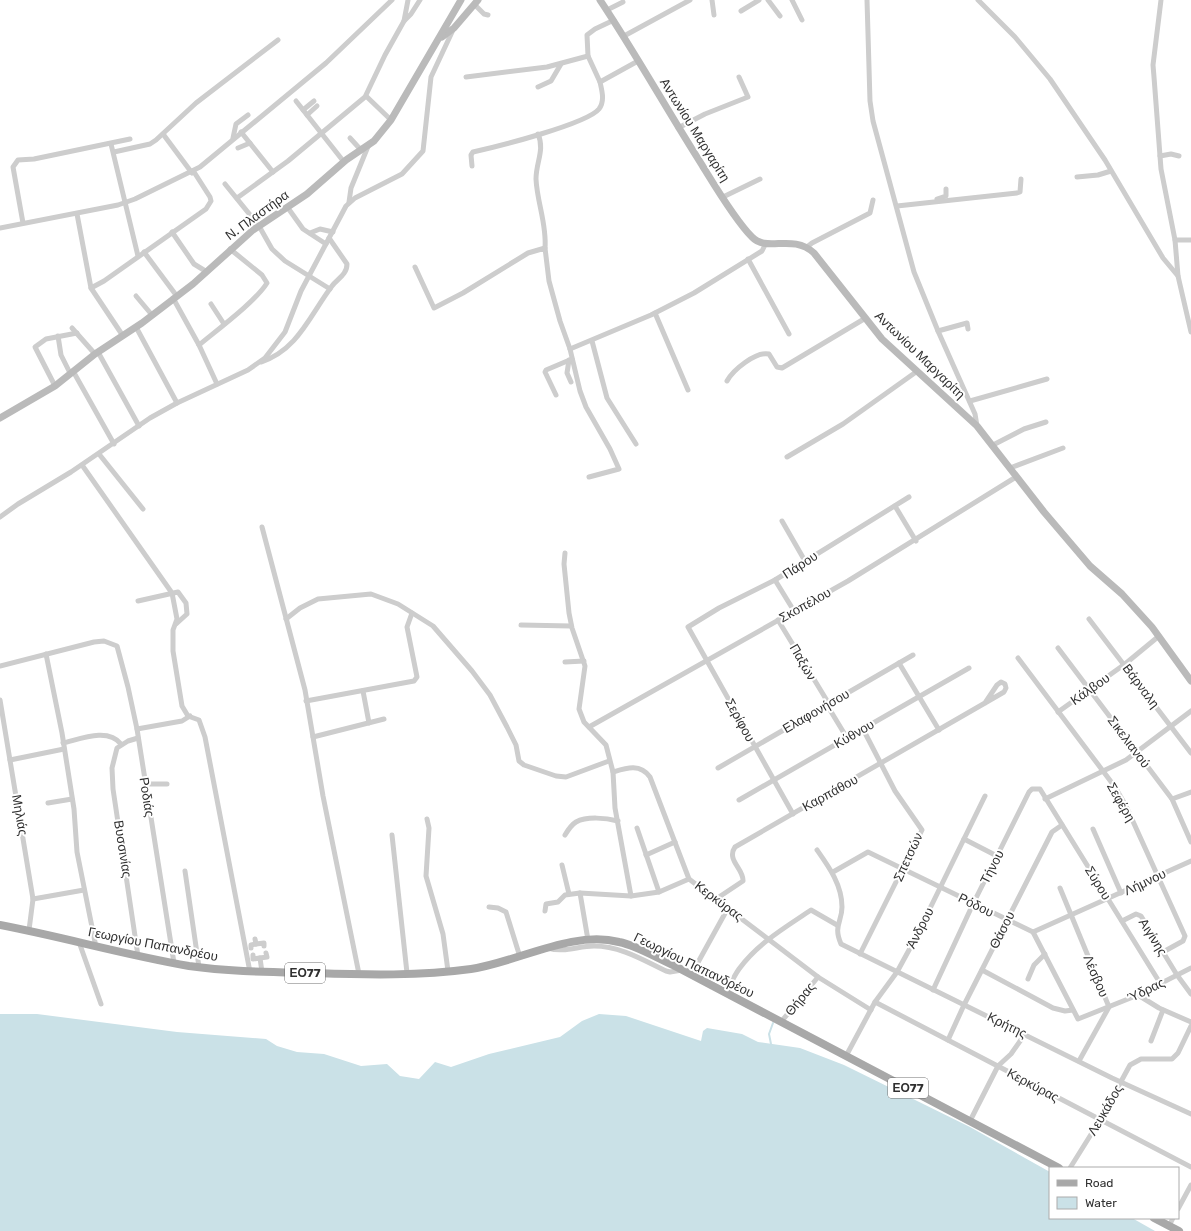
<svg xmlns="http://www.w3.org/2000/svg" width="1191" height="1231" viewBox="0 0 1191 1231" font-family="Rubik,sans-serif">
<rect width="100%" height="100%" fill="#fff"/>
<path fill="#cae1e7" d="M0,1014H37L177,1032L266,1039L277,1046L297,1052L324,1054L361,1066L387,1064L400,1076L419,1079L435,1062L451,1067L489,1054L560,1037L582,1021L599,1014L626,1016L701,1041L703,1031L707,1028L742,1034L758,1042L800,1048L844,1065L970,1127L1050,1172V1218H1132L1155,1231H0Z"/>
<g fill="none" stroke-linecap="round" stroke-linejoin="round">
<path stroke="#cae1e7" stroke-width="2" d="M771,1044L769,1034L773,1023"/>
<g stroke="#cdcdcd" stroke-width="5">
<path d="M712,0L714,15"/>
<path d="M768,0L780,16"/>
<path d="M792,0L802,20"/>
<path d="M867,0L870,101L873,121L914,272L938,331L975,414L977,426"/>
<path d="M978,0L1015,37L1050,79L1105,160L1163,258L1178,276L1191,332"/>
<path d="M1161,0L1153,65L1154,77L1161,169L1175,240L1178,276"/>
<path d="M474,4L484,14L488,15"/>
<path d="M607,10L623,2"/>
<path d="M741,11L759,0"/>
<path d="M404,21L411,14L420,0"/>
<path d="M624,36L690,0"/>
<path d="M466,77L547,67L588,56"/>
<path d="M600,82L588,56L587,35L595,29L614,20"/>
<path d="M538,87L551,81L561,64"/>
<path d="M366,96L391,120"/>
<path d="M296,101L344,162"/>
<path d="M303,110L314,101"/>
<path d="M307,115L317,106"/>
<path d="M678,128L705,114L748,97L739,77"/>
<path d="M241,132L273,172"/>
<path d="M163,134L192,173"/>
<path d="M538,134C545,150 536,162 536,179C537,202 547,225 545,248"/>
<path d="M233,138L236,124L248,115"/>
<path d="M350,138L361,150"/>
<path d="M111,144L138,256"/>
<path d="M238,148L250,143"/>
<path d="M114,152L150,144L156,140L196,103L278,40"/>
<path d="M1160,156L1171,154L1179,156"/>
<path d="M472,166L471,155L473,152C496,147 587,124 599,109C605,101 602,91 600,82L638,61"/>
<path d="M1077,177L1098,175L1111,171"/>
<path d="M225,184L259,226L272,249L285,261L330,289"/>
<path d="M723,197L760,179"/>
<path d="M237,198L288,161L365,97L385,55L404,21L408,0"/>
<path d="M937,199L946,196V189"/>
<path d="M349,202L351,188L369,144"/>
<path d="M897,206L1017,193L1020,192L1021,179"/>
<path d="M288,208L303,229L326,244"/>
<path d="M77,214L91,288L123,336"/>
<path d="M23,223L13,167L18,160L34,159L130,139"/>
<path d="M0,228L118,205L135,199L200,167L326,63L392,0"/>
<path d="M172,232L194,264L207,272"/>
<path d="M310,233L320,229L333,232"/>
<path d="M1175,240H1191"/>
<path d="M807,247L812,243L870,213L873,200"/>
<path d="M144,252L176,295"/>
<path d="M748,259L789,334"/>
<path d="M415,267L434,308L463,293L528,253L545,248L549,281L560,321L570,349L580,391L586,407L610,449L619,469L589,477"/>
<path d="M91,288L104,281L206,209L211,201L210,197L194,172"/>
<path d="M136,296L152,315"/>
<path d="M173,298L199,345L217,384"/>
<path d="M211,304L224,324"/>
<path d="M655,313L688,390"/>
<path d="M136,327L177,403"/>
<path d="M72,328L95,354"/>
<path d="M938,331L967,323L968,329"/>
<path d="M58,336L61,355L70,373"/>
<path d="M592,341L607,398L636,444"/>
<path d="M199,345C217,330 256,301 267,283L262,275L230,249"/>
<path d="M570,349L651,315L694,293L762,251L766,243"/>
<path d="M98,352L139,426"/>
<path d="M569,360L567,373L571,382"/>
<path d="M261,362C298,350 310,315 332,286C337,279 347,275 347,264L329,238"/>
<path d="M73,371L114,444"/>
<path d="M727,381C733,370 756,351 769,354L777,367L782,368L864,319"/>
<path d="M55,386L35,347L46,339L77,333"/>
<path d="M556,395L545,372L546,370L572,359"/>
<path d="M970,401L1047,379"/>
<path d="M993,445L1024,429L1046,422"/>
<path d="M99,454L143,509"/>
<path d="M787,457L843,424L916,372"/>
<path d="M82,465L172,593L177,619L173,630V651L182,706L188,716L199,720L205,737L250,972"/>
<path d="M1010,468L1063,448"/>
<path d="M895,506L916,541"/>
<path d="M0,517L18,504L71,472L150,418L177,403L248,370L265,358L285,332L301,291L346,206L355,198L402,174L423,151L431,77L453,30"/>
<path d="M782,521L805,561"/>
<path d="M262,527L305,690L323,796L359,974"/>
<path d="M565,553L564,564L569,613L572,628L585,666L579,709L584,722L606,745L613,772L615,808L631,896L659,892L689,879"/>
<path d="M775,580L794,611"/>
<path d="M138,601L178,592L186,603L187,614L176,624"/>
<path d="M286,619L300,608L318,599L371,594L398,604L433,626L472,671L490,695L507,727L516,745L519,761L524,765L556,776L566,777L609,761"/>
<path d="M1089,619L1191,753"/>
<path d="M778,620L829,704"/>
<path d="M521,625L571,626"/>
<path d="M1058,648L1172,799L1191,842"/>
<path d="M46,654L62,733L74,809L77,852L96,947"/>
<path d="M1018,658L1115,787L1126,806L1185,936L1183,941L1163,952"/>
<path d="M565,662L584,661"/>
<path d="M899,663L939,730"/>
<path d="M0,666L94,642L104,641L117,646L128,687L137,729L174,963"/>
<path d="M363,691L369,723"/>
<path d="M0,700L33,899L29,930"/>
<path d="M306,701L414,681L417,677L407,627L412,613"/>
<path d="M827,705L847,738"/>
<path d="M1058,712L1125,664L1159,636"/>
<path d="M589,727L848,581L1016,477"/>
<path d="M137,729L182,721L190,716"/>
<path d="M313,737L384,719"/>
<path d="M138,738L128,741L117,748L112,768L113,789L138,956"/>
<path d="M63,743C80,739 108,727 121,744"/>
<path d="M10,760L64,749"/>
<path d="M718,768L913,655"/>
<path d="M613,772C626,768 640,763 650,777L689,879L818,977L871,1010"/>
<path d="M145,784H167"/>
<path d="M1045,799L1126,760L1191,711"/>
<path d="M1172,799L1191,792"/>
<path d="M739,800L969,668"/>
<path d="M48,803L72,799"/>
<path d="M793,814L688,627L719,608L775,580L909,497"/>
<path d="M427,819L429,828L426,876L443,934L448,971"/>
<path d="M637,828L659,892"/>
<path d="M1093,829L1121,893"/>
<path d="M392,835L407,973"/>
<path d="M565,835C568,830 571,825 576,822C587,816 606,818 618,821"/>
<path d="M964,839L997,856"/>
<path d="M817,850C829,867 842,885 842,907C842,922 833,926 841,944L1112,1078L1191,1114"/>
<path d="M646,855L675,842"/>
<path d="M562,865L569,894"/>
<path d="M185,871L199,967"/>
<path d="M833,872L868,852L1033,932L1078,1019L1138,995L1191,968"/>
<path d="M1060,888L1109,1007L1079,1061"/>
<path d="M580,893L588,940"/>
<path d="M33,899L84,890"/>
<path d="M716,899L743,881C744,869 726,860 735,847L985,703L1004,692L1006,688L1005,684L1001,682L997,685L985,703"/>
<path d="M489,907L498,908L506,912L520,957"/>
<path d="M545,911L546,904L558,902L565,895L580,893L631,896"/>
<path d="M1122,921L1136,914L1141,916L1177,975L1191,994"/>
<path d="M1033,932L1191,861"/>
<path d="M79,942L101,1004"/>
<path d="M256,944L264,943V946"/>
<path d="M251,948V945L256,944L255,939"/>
<path d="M548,948C564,953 578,946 594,946C620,946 643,960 666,971L670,972L682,970"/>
<path d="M860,954L922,830L895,791L863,729"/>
<path d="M253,955V959L260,958L262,972"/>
<path d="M260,958L267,957L266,953"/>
<path d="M982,970L1053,1008L1065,1011L1073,1010"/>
<path d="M691,975L728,908"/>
<path d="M1028,979L1034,965L1045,954"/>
<path d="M933,990L973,904L1029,792L1032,789H1040L1160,983"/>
<path d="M726,993C730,985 734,976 739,969C758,943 786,927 811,910L837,925"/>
<path d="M1138,995L1159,1008L1191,1022"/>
<path d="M875,1002L1191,1167"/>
<path d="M781,1022L818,977"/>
<path d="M948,1040L964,1005L1052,832L1062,825"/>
<path d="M1151,1041L1163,1010"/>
<path d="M846,1056L875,1002L897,972L915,939L985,796"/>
<path d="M970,1121L998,1066L1011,1054L1025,1034"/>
<path d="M1070,1168L1100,1120L1130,1065L1141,1059H1172L1178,1053L1191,1026"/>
<path d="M1178,1209L1191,1185"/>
<path d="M1169,1226L1173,1218"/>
</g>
<g stroke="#bababa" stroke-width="7">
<path d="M600,0C636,54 667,110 702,165C715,186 735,220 752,237C767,253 792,233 814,253L882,339L977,426L1044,512L1090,566L1122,594L1152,627L1191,681"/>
<path d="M442,37L454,28L478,0"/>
<path d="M0,418L55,386L95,354L142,323L193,284L253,230L307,194L346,160L374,141L391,120L461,0"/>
</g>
<g stroke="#a8a8a8" stroke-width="8">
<path d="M0,925C63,937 125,955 189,966C231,972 274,972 316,973C367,975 420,976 471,969C518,962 572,930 619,942C638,946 655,957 673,965L1059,1168"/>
<path d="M1154,1218L1179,1231"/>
</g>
</g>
<g text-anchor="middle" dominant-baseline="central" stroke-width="4" stroke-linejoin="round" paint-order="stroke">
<g fill="#fff" stroke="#6e6e6e" stroke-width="1">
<rect x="285" y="963" width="40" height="20" rx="3"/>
<rect x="888" y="1078" width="40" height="20" rx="3"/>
</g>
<g font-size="12" font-weight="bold" fill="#303030">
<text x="305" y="973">ΕΟ77</text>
<text x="908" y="1088">ΕΟ77</text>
</g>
<g font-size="13" fill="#303030" stroke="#fff">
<text transform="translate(695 130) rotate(58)">Αντωνίου Μαργαρίτη</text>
<text transform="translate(257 215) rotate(-36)">Ν. Πλαστήρα</text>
<text transform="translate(920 355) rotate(44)">Αντωνίου Μαργαρίτη</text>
<text transform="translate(800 565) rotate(-33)">Πάρου</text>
<text transform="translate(805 605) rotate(-29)">Σκοπέλου</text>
<text transform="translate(803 662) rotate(60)">Παξών</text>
<text transform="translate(1141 686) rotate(53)">Βάρναλη</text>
<text transform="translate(1090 689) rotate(-35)">Κάλβου</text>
<text transform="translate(816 711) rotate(-30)">Ελαφονήσου</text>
<text transform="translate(740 720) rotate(61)">Σερίφου</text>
<text transform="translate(854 734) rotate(-30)">Κύθνου</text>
<text transform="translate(1129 742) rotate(53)">Σικελιανού</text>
<text transform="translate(830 793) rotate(-29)">Καρπάθου</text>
<text transform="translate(147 797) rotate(81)">Ροδιάς</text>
<text transform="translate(1121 802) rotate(60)">Σεφέρη</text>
<text transform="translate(20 815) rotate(80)">Μηλιάς</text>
<text transform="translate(123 849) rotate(81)">Βυσσινίας</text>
<text transform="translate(908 857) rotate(-65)">Σπετσών</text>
<text transform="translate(992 867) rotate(-63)">Τήνου</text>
<text transform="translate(1145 882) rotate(-25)">Λήμνου</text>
<text transform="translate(1098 883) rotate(58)">Σύρου</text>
<text transform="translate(719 901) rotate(37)">Κερκύρας</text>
<text transform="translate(976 905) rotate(26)">Ρόδου</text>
<text transform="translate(920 928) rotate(-63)">Άνδρου</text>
<text transform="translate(1002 930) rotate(-63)">Θάσου</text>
<text transform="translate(1153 937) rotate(58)">Αιγίνης</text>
<text transform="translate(153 944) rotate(11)">Γεωργίου Παπανδρέου</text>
<text transform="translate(694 965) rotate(26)">Γεωργίου Παπανδρέου</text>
<text transform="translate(1096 976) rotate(67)">Λέσβου</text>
<text transform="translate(1146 990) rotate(-26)">Ύδρας</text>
<text transform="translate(800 999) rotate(-51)">Θήρας</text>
<text transform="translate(1007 1025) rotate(26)">Κρήτης</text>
<text transform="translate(1033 1085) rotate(28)">Κερκύρας</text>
<text transform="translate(1105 1110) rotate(-60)">Λευκάδος</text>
</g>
</g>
<rect x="1049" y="1167" width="130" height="52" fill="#ffffff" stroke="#acacac"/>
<rect x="1057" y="1180" width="20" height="6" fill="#a8a8a8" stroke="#acacac"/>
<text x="1085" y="1187" font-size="12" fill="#303030">Road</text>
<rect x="1057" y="1197" width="20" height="12" fill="#cae1e7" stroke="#acacac"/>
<text x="1085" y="1207" font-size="12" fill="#303030">Water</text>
</svg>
